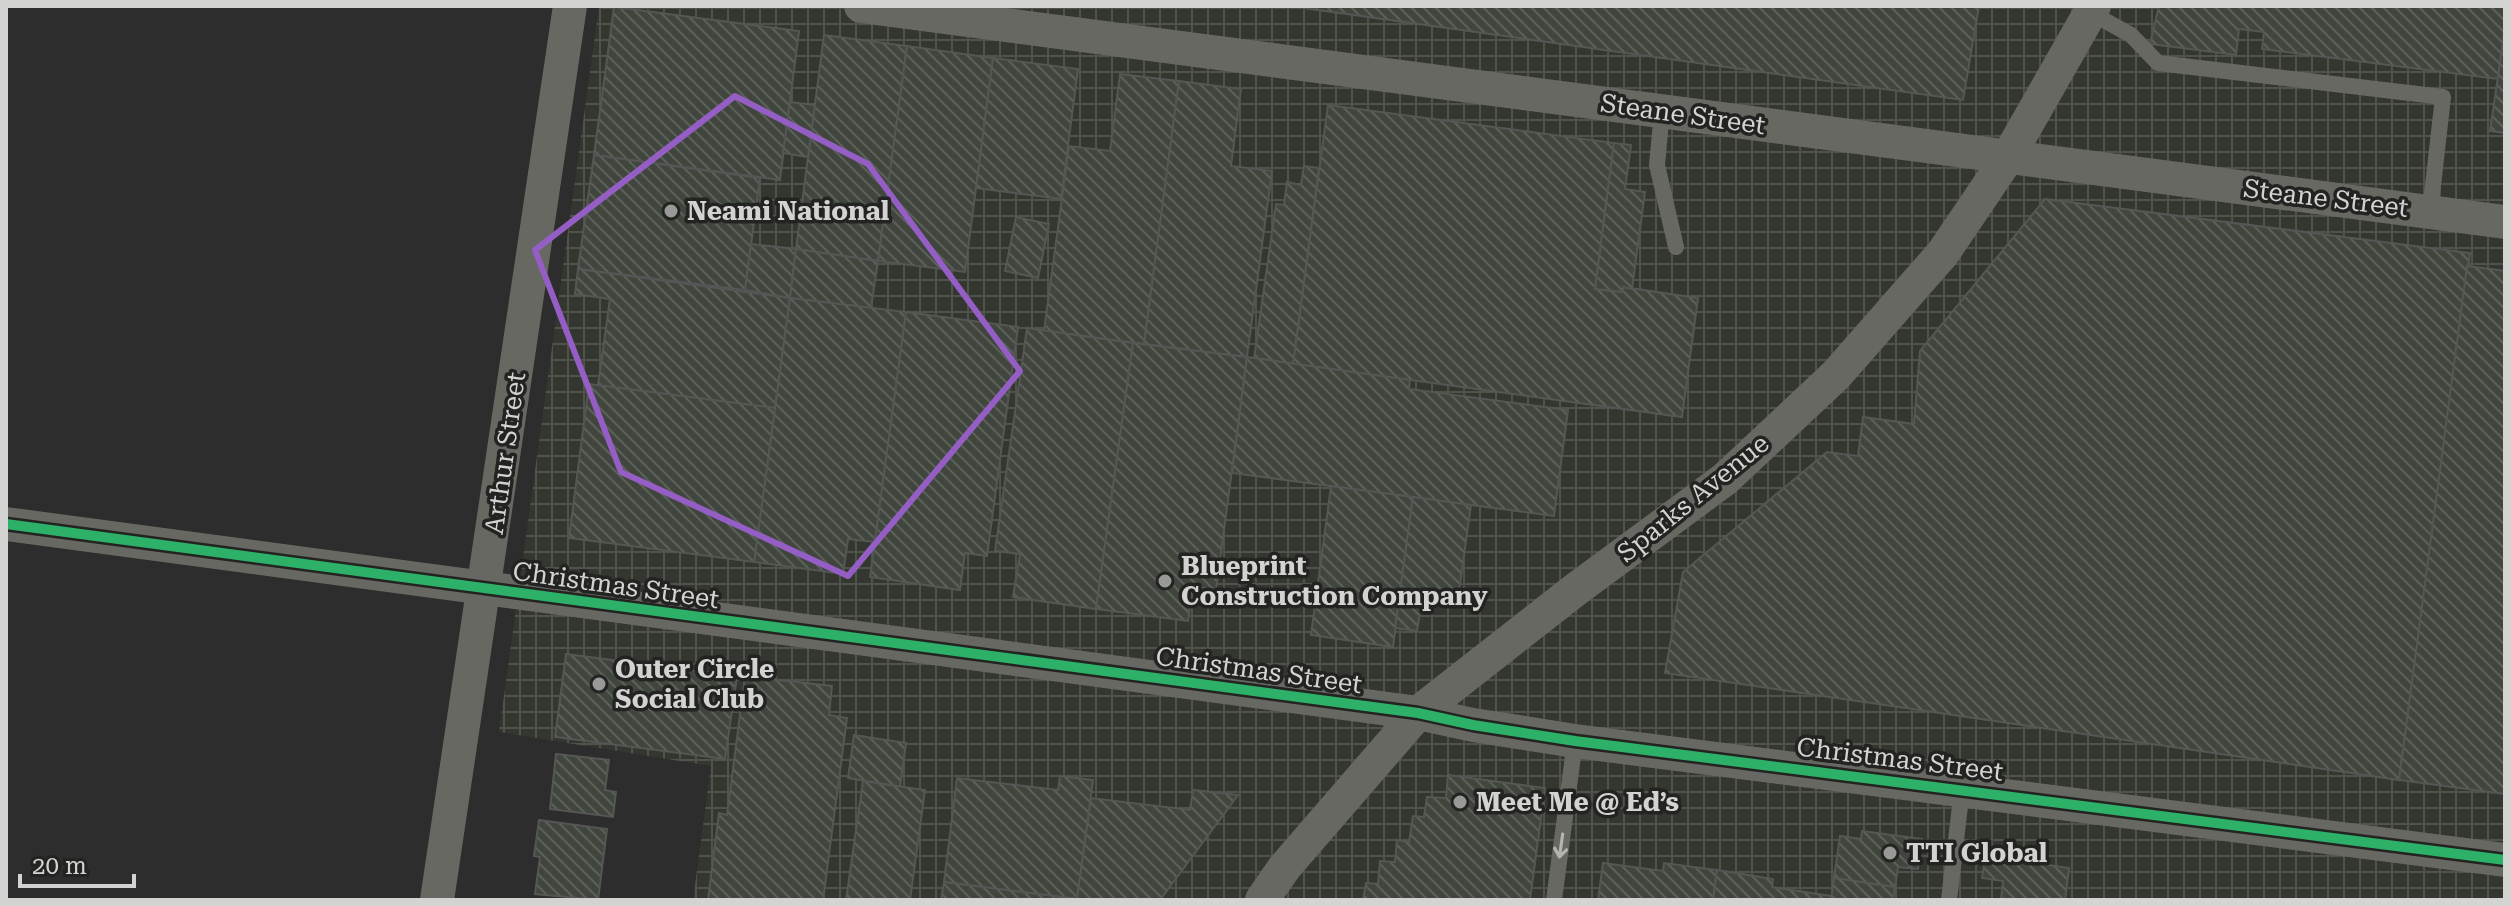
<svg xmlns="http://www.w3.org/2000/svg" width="2511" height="906" viewBox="0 0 2511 906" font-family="'Roboto Serif',serif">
<defs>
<pattern id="industrial-grid" width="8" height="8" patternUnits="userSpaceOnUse" patternTransform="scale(2)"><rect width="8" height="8" fill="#34372f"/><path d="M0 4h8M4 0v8" fill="none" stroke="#50534c"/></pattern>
<pattern id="building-back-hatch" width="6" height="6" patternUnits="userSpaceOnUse" patternTransform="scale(2)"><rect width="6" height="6" fill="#40463e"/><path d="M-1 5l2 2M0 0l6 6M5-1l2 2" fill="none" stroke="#5b6059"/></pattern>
</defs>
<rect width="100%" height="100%" fill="#2c2d2c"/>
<path fill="url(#industrial-grid)" d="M599,6H2505V900H693L711,766L499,732Z"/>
<g fill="url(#building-back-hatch)" stroke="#555655" stroke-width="2">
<path d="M1289,6H1979L1963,100Z"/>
<path d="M2159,6H2505V29L2498,79L2262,49L2264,32L2239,29L2236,55L2150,44Z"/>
<path d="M614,7L799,31L780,180L594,155Z"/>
<path d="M2505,29V133L2490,131Z"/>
<path d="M824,35L907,46L878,261L796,249Z"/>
<path d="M907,46L993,58L965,272L878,261Z"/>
<path d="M993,58L1078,69L1061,199L976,188Z"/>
<path d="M1120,74L1179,81L1144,344L1044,331L1069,146L1110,151Z"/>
<path d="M1179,81L1241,89L1231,166L1272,171L1247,357L1144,344Z"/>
<path d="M790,102L815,105L808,157L783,153Z"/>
<path d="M1328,105L1614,143L1595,289L1623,292V287L1698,298L1682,417L1293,364Z"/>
<path d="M1614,143L1631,145L1625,189L1645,192L1632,289L1623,287V292L1595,289Z"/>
<path d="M594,155L760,178L745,290L578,269Z"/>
<path d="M1304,166L1319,168L1293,364L1254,359L1276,204L1284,205L1287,182L1301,185Z"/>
<path d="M2045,199L2470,253L2399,780L1665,673L1683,572L1827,452L1858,456L1863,417L1914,424L1920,351Z"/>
<path d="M1016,217L1049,224L1038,278L1005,271Z"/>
<path d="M751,244L796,249L790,298L745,290Z"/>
<path d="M796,249L878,261L871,308L790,298Z"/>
<path d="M2467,266L2505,271V794L2399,780Z"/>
<path d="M578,269L790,298L775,408L598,386L610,299L575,294Z"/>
<path d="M790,298L906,312L875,542L848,539L843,574L754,562Z"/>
<path d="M906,312L1018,327L987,556L965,553L960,590L870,577Z"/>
<path d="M1027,328L1133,343L1096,609L1013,597L1020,554L995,551Z"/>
<path d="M1133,343L1247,357L1216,590L1193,586L1188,621L1096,609Z"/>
<path d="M1247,357L1410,380L1409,389L1568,410L1554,516L1232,473Z"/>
<path d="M589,384L775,408L754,562L569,538Z"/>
<path d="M1331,486L1413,497L1393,647L1311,635Z"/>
<path d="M1413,497L1471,505L1458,598L1423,593L1417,631L1395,628Z"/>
<path d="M566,654L737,676L725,759L555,737Z"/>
<path d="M745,676L832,686L829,715L847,718L823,900H708L719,813L727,815Z"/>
<path d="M854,735L906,743L900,787L848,778Z"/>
<path d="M556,754L609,760L605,790L616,792L613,817L550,809Z"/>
<path d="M1448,775L1545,788L1530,900H1363L1366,883L1378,884L1380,861L1395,862L1397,840L1409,842L1413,816L1424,817L1427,797L1446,798Z"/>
<path d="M1060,776L1093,780L1077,899L944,882L957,778L1058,790Z"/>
<path d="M863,781L925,790L910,900H846Z"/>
<path d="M1193,790L1238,795L1160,900L1077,899L1091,798L1190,810Z"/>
<path d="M539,820L607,829L598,900L535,894L540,857L534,856Z"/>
<path d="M1862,831L1922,839L1918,869L1898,867L1895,887L1834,878L1840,836L1861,839Z"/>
<path d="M1987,847L2049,855L2048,865L2069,868L2065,900H2001L2003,881L1982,878Z"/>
<path d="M1603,863L1663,871L1664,863L1717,870L1713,900H1598Z"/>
<path d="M1717,870L1773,879L1772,887L1832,896L1831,900H1713Z"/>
<path d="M1834,878L1895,887L1893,900H1831Z"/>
<path d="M944,882L1077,899V900H941Z"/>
</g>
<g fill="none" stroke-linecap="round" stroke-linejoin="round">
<g stroke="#686862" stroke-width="16">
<path d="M2091,13L2131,35L2158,63L2443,97L2430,212"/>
<path d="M1662,111L1657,165L1676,247"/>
<path d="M1554,900L1575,741"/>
<path d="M1949,900L1962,789"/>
</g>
<g stroke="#686862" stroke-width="34">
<path d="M861,6L2505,222"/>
<path d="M6,524L1418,713L1473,725L1575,741L2505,860"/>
<path d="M437,900L570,6"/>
<path d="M1262,900L1284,868L1418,713L1575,590L1725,479L1836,375L1943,253L2008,157L2094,6"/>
</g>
<g stroke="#232421" stroke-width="15">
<path id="cycleway" d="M6,524L1418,713L1473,725L1575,741L2505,860"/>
</g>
<use href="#cycleway" stroke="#2db169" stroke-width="10"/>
</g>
<defs><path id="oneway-shaft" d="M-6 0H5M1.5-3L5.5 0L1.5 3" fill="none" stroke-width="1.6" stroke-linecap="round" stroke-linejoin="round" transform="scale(2)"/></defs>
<use stroke="#b3b4b0" href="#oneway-shaft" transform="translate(1561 846) rotate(98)"/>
<path fill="none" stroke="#955ec5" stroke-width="6" stroke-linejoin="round" d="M735,96L868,164L1020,371L848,576L621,472L535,250Z"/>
<g fill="#999a98" stroke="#232421" stroke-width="3">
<circle cx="671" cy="211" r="8"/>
<circle cx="1165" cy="581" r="8"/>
<circle cx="599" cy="684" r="8"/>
<circle cx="1460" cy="802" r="8"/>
<circle cx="1890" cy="853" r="8"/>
</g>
<g text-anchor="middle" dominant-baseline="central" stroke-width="7" stroke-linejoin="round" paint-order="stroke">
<g font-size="26" fill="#d3d4d2" stroke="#232421">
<text transform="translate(1683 114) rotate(8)">Steane Street</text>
<text transform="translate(2326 198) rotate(7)">Steane Street</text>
<text transform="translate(505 453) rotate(-82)">Arthur Street</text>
<text transform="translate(1693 498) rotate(-39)">Sparks Avenue</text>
<text transform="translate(616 585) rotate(8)">Christmas Street</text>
<text transform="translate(1259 670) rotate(8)">Christmas Street</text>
<text transform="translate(1900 759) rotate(7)">Christmas Street</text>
</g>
<g font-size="26" font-weight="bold" fill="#d3d4d2" stroke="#232421" text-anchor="start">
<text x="687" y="211">Neami National</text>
<text x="1181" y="566">Blueprint<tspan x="1181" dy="30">Construction Company</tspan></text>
<text x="615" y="669">Outer Circle<tspan x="615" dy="30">Social Club</tspan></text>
<text x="1476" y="802">Meet Me @ Ed’s</text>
<text x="1906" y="853">TTI Global</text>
</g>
</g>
<rect width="2511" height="906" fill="none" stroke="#d3d4d2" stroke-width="16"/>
<path d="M20 874v12h114v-12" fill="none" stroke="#d3d4d2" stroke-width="4"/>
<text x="32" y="874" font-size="24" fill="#d3d4d2" stroke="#232421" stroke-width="6" paint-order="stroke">20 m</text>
</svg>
